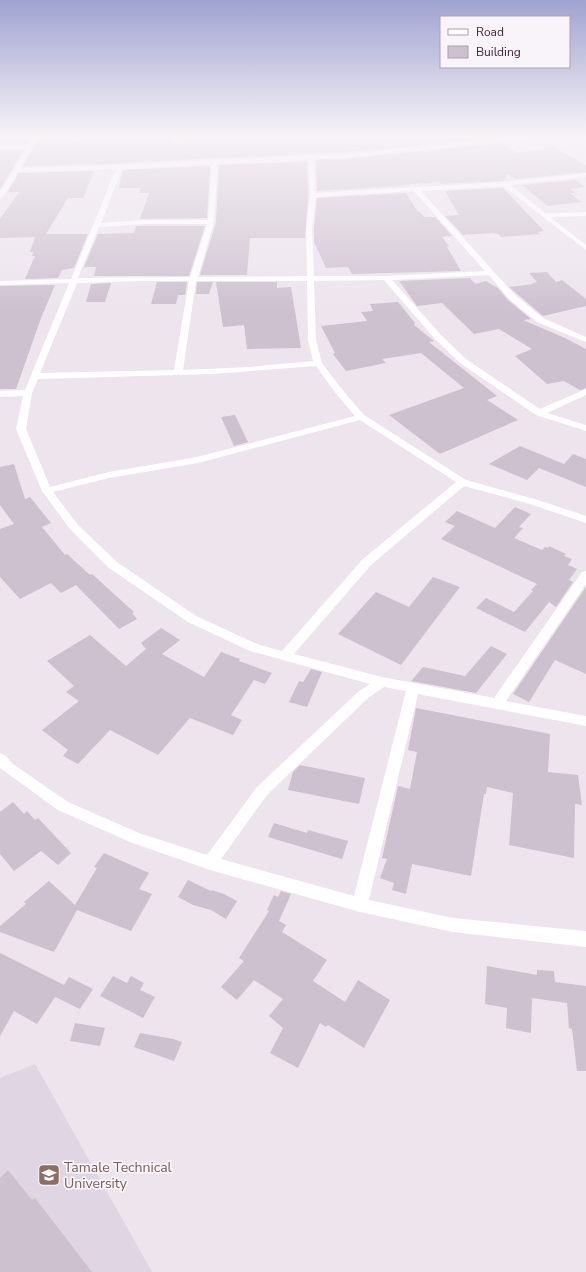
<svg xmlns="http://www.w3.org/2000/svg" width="586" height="1272" viewBox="0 0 586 1272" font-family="'Nunito Sans',sans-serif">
<rect width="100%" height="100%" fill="#ede4ee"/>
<path fill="#e0d5e2" d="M35,1064L152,1272H0V1078Z"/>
<g fill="#cdc0cf">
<path d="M123,137H169L171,144L204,143L203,140L230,137H464L467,140L494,138L343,152L101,164L23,166L38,141L58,140V144Z"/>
<path d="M5,140H20L29,141L27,144H0V141Z"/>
<path d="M501,143L517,153L553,147L586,165V172L515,179L508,174L503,181L441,184L439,182L401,185V186L317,191L316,160L343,159Z"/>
<path d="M0,150H23L0,189Z"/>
<path d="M307,162L308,195L305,238H250L247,275H215V274L214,275H200L216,222L219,165Z"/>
<path d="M210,166L207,218L140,219L149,193H139L141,188H119L123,170Z"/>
<path d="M94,171L83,198H68L46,234H88L74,268L62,270L58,278L25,279L35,256H32L33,252H30L35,237L0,238V219L19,192H8L19,173Z"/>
<path d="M575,180L585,187L570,189L576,193H570L581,202L548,206L522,185Z"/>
<path d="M503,188L544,231L538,232L540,234L501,237L499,234L492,233L463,235L445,216L459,215L445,191Z"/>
<path d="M406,193L418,212L419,211L424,217H435L452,236L442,237L449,246L447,247L461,271L352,274L348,267L326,268L314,242V228L317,198Z"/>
<path d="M136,226H205L189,276H94L96,267H84L98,234L134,233Z"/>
<path d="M547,272L556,282L562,280L586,299V306L543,316L509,287L533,284L532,283L537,282L529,273Z"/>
<path d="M470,278L475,284L486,281L498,288L508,300L531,319L523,320L565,338L586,349V388L580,390L564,381L547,384L515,356L532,349L499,329L474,334L442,303L417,306L399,281Z"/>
<path d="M157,282H187L185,295H178L176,304H151Z"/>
<path d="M197,282H213L209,294H196Z"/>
<path d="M216,282H277V288L291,287L301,348L247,349L244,325L223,327Z"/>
<path d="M111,283L105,302H86L91,284Z"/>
<path d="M55,285L41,318L16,389H0V286Z"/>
<path d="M398,302L415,323L414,325L434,341L429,342L497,396L487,400L518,420L440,454L389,415L464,388L421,353L382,359L386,363L346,371L333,354L335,353L321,326L367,321L361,312L373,311L370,304Z"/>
<path d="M235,415L248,442L234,446L221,417Z"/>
<path d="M520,446L564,464L573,454L586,459V487L539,468L527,480L489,464Z"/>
<path d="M14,464L25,499L30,497L51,523L42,527L65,555L67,554L90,575L92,574L134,612L132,613L137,619L119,629L76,585L61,593L51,583L20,599L0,577V529L14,524L0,505V467Z"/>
<path d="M515,507L531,514L519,527L523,528L514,538L542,550L545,547L548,548L549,546L566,554L564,556L572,559L568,565L577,569L569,580L573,582L556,607L549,602L525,632L476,608L486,598L514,612L533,591L531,590L537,584L441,539L455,526L445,522L457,511L495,528Z"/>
<path d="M433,577L460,587L401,665L338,634L376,592L409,607Z"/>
<path d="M586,587V674L555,660L529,702L513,694Z"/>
<path d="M161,628L180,640L162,654L204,677L221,652L240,659L239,661L272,673L265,684L254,680L231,715L242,720L233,735L190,718L158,755L110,730L78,764L63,756L68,750L42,730L79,701L66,692L74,686L47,661L90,635L126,666L146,649L141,643Z"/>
<path d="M491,646L507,654L476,693L411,681L423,667L465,676Z"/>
<path d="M311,669L322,672L307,707L289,702L299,681L303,682Z"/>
<path d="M416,708L550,734L548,772L578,775L582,805L575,804L574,858L509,845L513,793L487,787L486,794H484L471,876L412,864L406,894L392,890L394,883L380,878L387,859L382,858L398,786L410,789L417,752L408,750Z"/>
<path d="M300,765L365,778L359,804L288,790L293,772Z"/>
<path d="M13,802L24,814L27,811L35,820L38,818L71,853L58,865L41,851L14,871L0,854V812Z"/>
<path d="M274,823L307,833L308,830L348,841L342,859L268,837Z"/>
<path d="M104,853L149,873L139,889L152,894L131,931L77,910L54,952L0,932V926L26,904L24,902L49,881L75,905L97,868L94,867Z"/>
<path d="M188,880L211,891L212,890L224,894L237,901L226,919L211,910L193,905L178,897Z"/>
<path d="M281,891L291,894L279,921L286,925L282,932L327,960L313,981L345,1002L358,980L390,1000L364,1048L328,1025L326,1027L320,1023L298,1068L270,1053L283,1028L269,1016L283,999L254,980L237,1000L221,987L244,961L239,958L269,911L267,910L274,895L278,897Z"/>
<path d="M0,953L64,985L69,977L93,989L80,1009L55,997L37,1024L14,1011L0,1036Z"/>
<path d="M487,966L537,975V970L554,971L555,982L586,986V1071H577L572,1029L569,1028L567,1003L532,998L531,1033L506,1028L507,1008L485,1004Z"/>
<path d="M113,976L127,983L131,976L144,983L140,990L155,997L143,1018L100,996Z"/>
<path d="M75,1023L105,1028L100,1046L70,1041Z"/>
<path d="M140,1033L173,1039L182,1042L174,1061L134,1047Z"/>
<path d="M8,1170L32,1200L35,1198L92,1272H0V1178Z"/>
</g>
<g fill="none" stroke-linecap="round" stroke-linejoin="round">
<path fill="#fff" fill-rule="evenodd" d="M33,137H53L37,140L20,168L101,166L343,154L518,137H543L343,158L314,159L316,193L504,182L586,173V177L510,185L545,213L586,212V216L550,217L586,245V250L503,186L421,191L515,295L543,318L586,337V342L537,322L509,299L489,275L392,280L441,335L466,359L540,409L586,389V395L547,413L586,425V431L536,415L460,363L435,339L384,280L314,281L316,340L322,363L340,387L364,415L466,480L538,500L586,516V523L530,504L464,486L371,565L294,654L382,677L494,698L582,572L586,571V584L506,701L586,716V726L418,694L369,900L453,918L586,931V947L453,932L360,912L210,870L130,842L58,810L0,768V753L5,755L13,764L68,802L139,833L207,855L257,787L358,692L370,684L250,651L188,622L109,568L70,529L42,491L16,429L23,396L0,397V391L25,390L69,283L0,285V281L71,279L116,169L18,172L3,197L0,199V192L26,149H0V145H28ZM308,160L310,195L306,228L307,276L198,277L214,222L218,164ZM212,164L208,220H144L101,223L122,169ZM414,191L485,271L386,276H314L312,228L316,197ZM144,224H207L190,277L78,278L99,227ZM138,281H189L174,370L40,373L77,283ZM196,281H307L308,340L313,361L248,367L183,370ZM316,366L334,391L355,416L197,457L109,472L50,487L26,429L32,393L38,379L213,374ZM360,420L456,482L363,559L282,651L257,644L196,616L117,562L78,525L53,492L109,478L198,463ZM384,687L406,691L354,896L221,859L267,795L368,698Z"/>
</g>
<linearGradient id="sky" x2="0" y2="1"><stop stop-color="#a0a3d1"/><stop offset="0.43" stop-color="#f7f3f7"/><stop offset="1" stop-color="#f7f3f7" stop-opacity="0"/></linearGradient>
<rect width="586" height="315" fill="url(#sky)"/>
<defs>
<g id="university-square" transform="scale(1.15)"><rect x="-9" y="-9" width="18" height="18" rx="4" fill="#8d6e63" stroke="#f9f4fa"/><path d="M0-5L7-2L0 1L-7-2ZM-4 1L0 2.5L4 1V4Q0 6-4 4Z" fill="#fff"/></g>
</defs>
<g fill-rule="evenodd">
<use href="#university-square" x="49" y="1175"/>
</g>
<g text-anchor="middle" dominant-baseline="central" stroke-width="3.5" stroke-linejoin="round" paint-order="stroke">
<g font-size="14" fill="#785e54" stroke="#f9f4fa" text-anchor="start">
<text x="64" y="1167">Tamale Technical<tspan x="64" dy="16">University</tspan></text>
</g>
</g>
<rect x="440" y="16" width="130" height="52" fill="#f9f4fa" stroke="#afa0af"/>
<rect x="448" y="29" width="20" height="6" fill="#ffffff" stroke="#afa0af"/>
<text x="476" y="36" font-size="12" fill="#40223e">Road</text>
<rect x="448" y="46" width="20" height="12" fill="#cdc0cf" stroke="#afa0af"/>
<text x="476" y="56" font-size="12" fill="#40223e">Building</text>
</svg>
